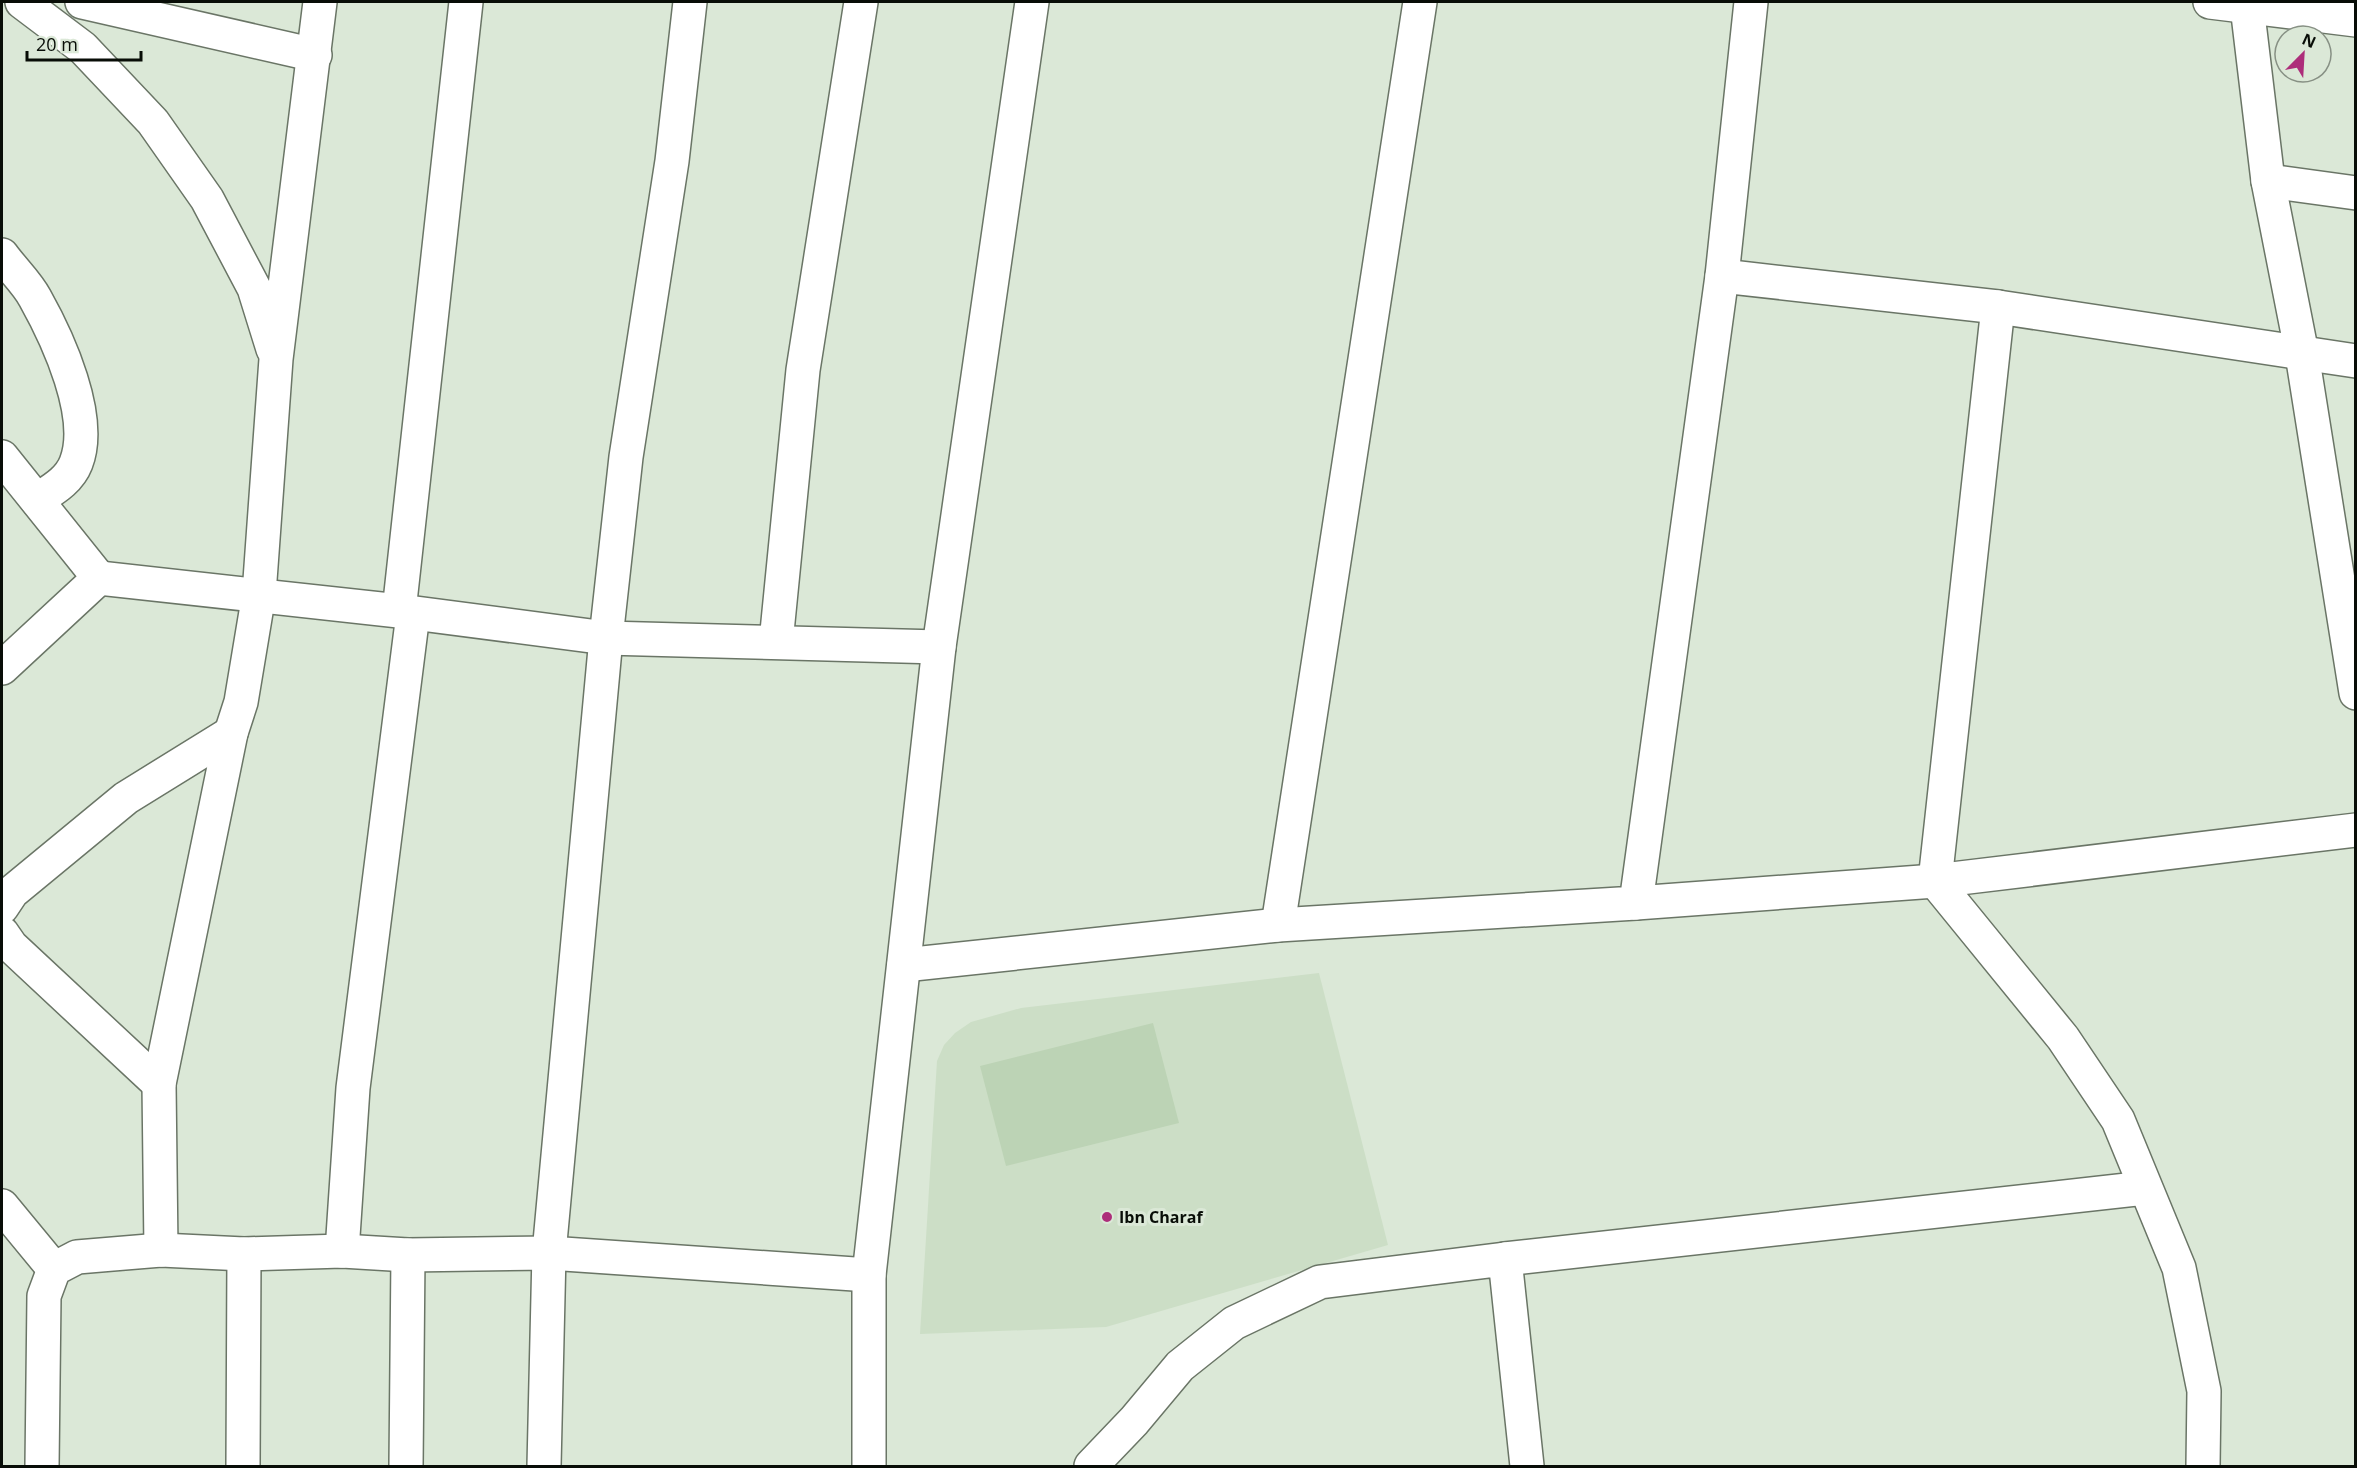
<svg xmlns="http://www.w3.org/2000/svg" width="2357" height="1468" viewBox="0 0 2357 1468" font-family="'Open Sans',sans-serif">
<rect width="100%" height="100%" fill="#dbe8d7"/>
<path fill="#ccdec6" d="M1319,973L1388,1245L1106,1327L920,1334L937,1061L944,1045L955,1033L971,1022L1021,1008Z"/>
<path fill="#bcd3b5" d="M1153,1023L1179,1123L1006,1166L980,1066Z"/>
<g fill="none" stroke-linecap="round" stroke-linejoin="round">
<g stroke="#6a7566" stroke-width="36">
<g id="minor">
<path d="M22,2L83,48L153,122L207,199L254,288L273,349"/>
<path d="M82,2L315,55"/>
<path d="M2247,6L2268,181L2302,354L2356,693"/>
<path d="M2268,181L2356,193"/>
<path d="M2,255C12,269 27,283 35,298C58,339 94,417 76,463C69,481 52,490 37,500"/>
<path d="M1722,276L1751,2"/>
<path d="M1998,307L2356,361"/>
<path d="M2,457L99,578L2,668"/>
<path d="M99,578L399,611L606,638L939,647"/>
<path d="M399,611L466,2"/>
<path d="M776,642L803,370L861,2"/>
<path d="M1636,903L1935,881L2356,830"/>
<path d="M2,907L12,892L126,798L231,733"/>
<path d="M1278,925L1420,2"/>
<path d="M2,933L11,946L159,1084"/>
<path d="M904,965L1278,925L1636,903L1722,276L1998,307L1935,881L2063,1038L2118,1120L2179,1268L2204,1391L2203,1466"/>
<path d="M2,1206L54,1269"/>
<path d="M161,1250L159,1084L231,733L241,702L259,594L276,359L320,2"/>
<path d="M342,1251L353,1088L413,614"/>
<path d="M1505,1259L2145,1188"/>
<path d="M42,1466L44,1296L54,1269L77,1257L161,1250L244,1254L342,1251L408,1255L549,1253L869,1275"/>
<path d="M243,1466L244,1254"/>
<path d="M406,1466L408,1255"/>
<path d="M544,1466L549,1253L606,638L626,457L672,161L690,2"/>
<path d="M1091,1466L1134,1421L1180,1366L1234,1323L1320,1282L1505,1259L1527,1466"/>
</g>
</g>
<g stroke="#6a7566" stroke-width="36">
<g id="tertiary">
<path d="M2210,2L2356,20"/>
<path d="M869,1466V1275L939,647L1032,2"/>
</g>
</g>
<use href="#minor" stroke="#fff" stroke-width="33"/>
<use href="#tertiary" stroke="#fff" stroke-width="33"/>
</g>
<circle fill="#ad2d7a" stroke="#dbe8d7" stroke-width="2" cx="1107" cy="1217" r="6"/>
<g text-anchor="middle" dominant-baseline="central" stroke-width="6" stroke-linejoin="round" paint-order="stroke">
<g font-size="16" font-weight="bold" fill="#080d07" stroke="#dbe8d7" text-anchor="start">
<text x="1119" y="1217">Ibn Charaf</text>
</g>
</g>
<rect width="2357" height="1468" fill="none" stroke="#080d07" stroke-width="6"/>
<g transform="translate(2303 54) rotate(24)"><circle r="28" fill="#dbe8d7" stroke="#879084" stroke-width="1.5"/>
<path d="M0-4.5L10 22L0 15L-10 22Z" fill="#ad2d7a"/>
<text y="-9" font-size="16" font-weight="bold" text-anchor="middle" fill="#080d07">N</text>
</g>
<path d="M27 51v9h114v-9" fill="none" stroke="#080d07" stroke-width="3"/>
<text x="36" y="51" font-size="18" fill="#080d07" stroke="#dbe8d7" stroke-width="4.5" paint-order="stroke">20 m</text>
</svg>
